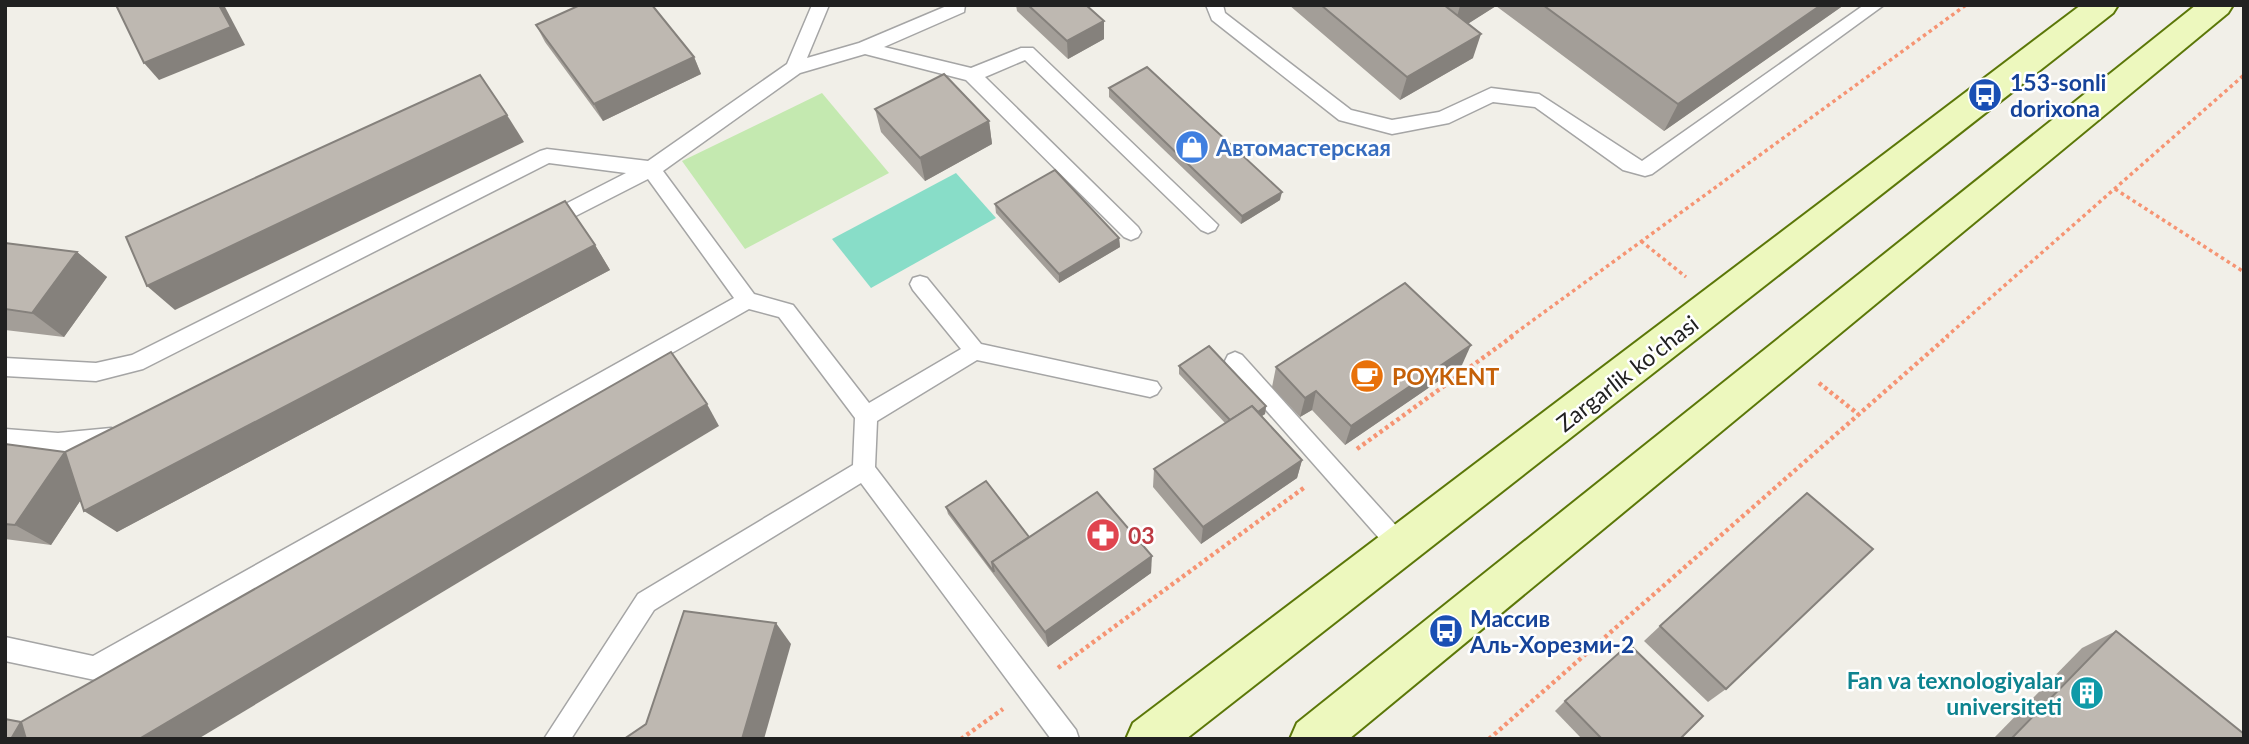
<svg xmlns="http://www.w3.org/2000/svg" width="2249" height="744" viewBox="0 0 2249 744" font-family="Lato,sans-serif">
<rect width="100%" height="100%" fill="#f1efe8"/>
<path fill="#c4e9b0" d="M822,93L889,173L745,249L682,161Z"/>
<path fill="#88ddc8" d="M956,173L996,218L871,288L832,239Z"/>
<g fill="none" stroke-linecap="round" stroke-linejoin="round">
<g stroke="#a5a5a5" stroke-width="3">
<g id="service">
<path d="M812,5H829L807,58L859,43L949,5H965L964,12L884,47L971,68L1021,48H1033L1218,225L1215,230L1208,233L1201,230L1025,60L985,77L1138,227L1141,232L1138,237L1131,240L1124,237L966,80L865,54L800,73L663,171L754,294L793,305L869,403L961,349L913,290L910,284L913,278L920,276L927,278L981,344L1157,382L1161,388L1157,394L1150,397L977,360L877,421L875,467L1076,730L1079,739H1051L861,483L654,610L571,739H544L638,594L853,465L855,418L779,317L749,309L104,676L95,680L5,661V637L93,656L734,298L648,179L554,227L547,230L540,227L537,222L540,217L626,173L549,163L143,369L96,381L5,376V358L96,363L132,355L540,151L547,149L648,161L787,64Z"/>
<path d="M1206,5H1223L1225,13L1351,110L1392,120L1439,112L1491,88L1539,94L1642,161L1864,5H1884L1652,174L1645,176L1623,170L1535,107L1493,102L1449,123L1392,134L1339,120L1212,20Z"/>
<path d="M1235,352L1242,355L1409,540L1412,547L1409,554L1401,558L1393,554L1228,367L1225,361L1228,355Z"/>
<path d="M111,428L119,431L122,438L119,445C83,458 42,452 5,448V429L58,433Z"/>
</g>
</g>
<g stroke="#5b7708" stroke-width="4">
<g id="secondary">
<path d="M2081,5H2118L2113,13L1186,739H1126L1133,723Z"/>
<path d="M2196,5H2233L2228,13L1349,739H1290L1297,723Z"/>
</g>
</g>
<g stroke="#f69473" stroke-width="3.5" stroke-dasharray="3.5 3.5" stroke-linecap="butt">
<path d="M2115,189L2244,272"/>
<path d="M1641,241L1686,277"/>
<path d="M1510,337L1966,5"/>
<path d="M1946,337L2244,75"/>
</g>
<g stroke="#f69473" stroke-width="4.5" stroke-dasharray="3.5 3.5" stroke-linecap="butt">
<path d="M1819,383L1858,414"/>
<path d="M1357,449L1513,336"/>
<path d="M1058,668L1305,487"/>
<path d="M961,739L1003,709"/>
<path d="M1489,739L1948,336"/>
</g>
<use href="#service" fill="#fff" fill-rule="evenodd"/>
<use href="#secondary" fill="#edf8be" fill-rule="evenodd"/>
</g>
<g fill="#a39e98">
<path d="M1016,5H1086L1104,21V39L1068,59L1017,11Z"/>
<path d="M1289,5H1844L1664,131L1496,6L1467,24L1473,58L1400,100Z"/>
<path d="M536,25L694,57L701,74L603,121L545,42Z"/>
<path d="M1109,88L1280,200L1241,224L1109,97Z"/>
<path d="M875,109L989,121L992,144L925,181L881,132Z"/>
<path d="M995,204L1119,238L1120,247L1059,283L996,213Z"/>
<path d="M5,243L77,252L107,277L64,337L5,330Z"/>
<path d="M595,245L610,270L117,532L80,501L51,545L5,539V444L65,452Z"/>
<path d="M1462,365L1345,445L1312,410L1300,417L1272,387L1276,367Z"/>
<path d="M1179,366L1266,406L1265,414L1262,416L1302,460L1297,478L1201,544L1153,487L1154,469L1225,423L1179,374Z"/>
<path d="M946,507L1029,537L1151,573L1048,647L948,514Z"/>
<path d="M1660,626L1726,689L1708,702L1644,641Z"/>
<path d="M2116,631L2244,739H1993L2082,648Z"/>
<path d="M1565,701L1680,739H1582L1555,711Z"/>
</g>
<g fill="#85817c">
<path d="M219,5H224L245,45L159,80L144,63Z"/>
<path d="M1497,5L1496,6L1452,34L1460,6Z"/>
<path d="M1821,5H1844L1664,131L1678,104Z"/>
<path d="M1104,21V39L1068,59L1067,41Z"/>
<path d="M1481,34L1473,58L1400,100L1407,77Z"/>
<path d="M694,57L701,74L603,121L594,104Z"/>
<path d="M507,115L524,142L175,310L147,286Z"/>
<path d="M989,121L992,144L925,181L920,158Z"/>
<path d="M1282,192L1280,200L1241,224L1242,216Z"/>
<path d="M1119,238L1120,247L1059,283V274Z"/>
<path d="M595,245L610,270L117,532L84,511Z"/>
<path d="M77,252L107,277L64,337L32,313Z"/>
<path d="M1471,345L1462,365L1345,445L1351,426Z"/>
<path d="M1316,391L1312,410L1300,417L1305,398Z"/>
<path d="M707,404L719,426L198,739H139Z"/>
<path d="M1266,406L1265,414L1234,434L1235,427Z"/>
<path d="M65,452L98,474L51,545L15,525Z"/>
<path d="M1302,460L1297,478L1201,544L1203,527Z"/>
<path d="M1152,556L1151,573L1048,647L1045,632Z"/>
<path d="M776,623L791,644L764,739H742Z"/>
<path d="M21,722L59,739H11Z"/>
</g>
<g fill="#beb8b1" stroke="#85817c" stroke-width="2">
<path d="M116,5H219L231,27L144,63Z"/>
<path d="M580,5H652L694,57L594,104L536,25Z"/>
<path d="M1028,5H1086L1104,21L1067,41Z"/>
<path d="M1321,5H1444L1481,34L1407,77Z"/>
<path d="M1543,5H1821L1678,104Z"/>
<path d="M1147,67L1282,192L1242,216L1109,88Z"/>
<path d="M944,74L989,121L920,158L875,109Z"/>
<path d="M480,75L507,115L147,286L126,237Z"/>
<path d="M1055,170L1119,238L1059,274L995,204Z"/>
<path d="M565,201L595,245L84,511L65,452Z"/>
<path d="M5,243L77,252L32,313L5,309Z"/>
<path d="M1405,283L1471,345L1351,426L1316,391L1305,398L1276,367Z"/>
<path d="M1209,346L1266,406L1258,412L1252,406L1230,420L1179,366Z"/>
<path d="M671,352L707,404L139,739H26L21,722Z"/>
<path d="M1252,406L1302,460L1203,527L1154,469Z"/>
<path d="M5,444L65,452L15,525L5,524Z"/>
<path d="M986,481L1029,537L992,562L994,572L946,507Z"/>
<path d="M1097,492L1152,556L1045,632L992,562Z"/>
<path d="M1807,493L1873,549L1726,689L1660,626Z"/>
<path d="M684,611L776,623L742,739H624L646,724Z"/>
<path d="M2116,631L2244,734V739H2011Z"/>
<path d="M1629,644L1703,716L1680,739H1602L1565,701Z"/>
<path d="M5,719L21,722L11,739H5Z"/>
</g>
<defs>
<g id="bus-disc" transform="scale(1.75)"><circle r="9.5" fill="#1a4fb4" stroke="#fff"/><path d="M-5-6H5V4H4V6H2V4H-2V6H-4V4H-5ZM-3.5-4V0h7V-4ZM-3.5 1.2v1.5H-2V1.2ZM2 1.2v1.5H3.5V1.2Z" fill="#fff"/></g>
<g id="shop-disc" transform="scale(1.75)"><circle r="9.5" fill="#3f7fe0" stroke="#fff"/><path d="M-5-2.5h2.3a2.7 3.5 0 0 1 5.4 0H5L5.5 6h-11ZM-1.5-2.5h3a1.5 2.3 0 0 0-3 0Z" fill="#fff"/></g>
<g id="cafe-disc" transform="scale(1.75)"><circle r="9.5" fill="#e8710a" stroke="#fff"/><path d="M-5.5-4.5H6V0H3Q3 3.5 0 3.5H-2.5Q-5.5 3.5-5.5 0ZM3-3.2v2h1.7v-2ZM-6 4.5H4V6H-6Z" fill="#fff"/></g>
<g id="pharmacy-disc" transform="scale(1.75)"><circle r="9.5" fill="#e0444e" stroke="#fff"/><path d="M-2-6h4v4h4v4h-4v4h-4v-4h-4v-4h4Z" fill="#fff"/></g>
<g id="building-disc" transform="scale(1.75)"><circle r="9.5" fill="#0f9aa8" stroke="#fff"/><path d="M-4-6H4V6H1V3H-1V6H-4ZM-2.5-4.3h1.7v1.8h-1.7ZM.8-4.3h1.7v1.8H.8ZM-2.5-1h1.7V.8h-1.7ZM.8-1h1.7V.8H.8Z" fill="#fff"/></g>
</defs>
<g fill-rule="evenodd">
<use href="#bus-disc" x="1985" y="95"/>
<use href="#shop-disc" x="1192" y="147"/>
<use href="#cafe-disc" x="1367" y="376"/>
<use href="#pharmacy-disc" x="1103" y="535"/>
<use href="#bus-disc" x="1446" y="631"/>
<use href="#building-disc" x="2087" y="693"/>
</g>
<g text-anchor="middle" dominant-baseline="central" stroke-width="5" stroke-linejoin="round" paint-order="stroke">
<g font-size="23" font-weight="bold" fill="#164399" stroke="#fff" text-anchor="start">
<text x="2010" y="82">153-sonli<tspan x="2010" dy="26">dorixona</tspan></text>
<text x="1470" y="618">Массив<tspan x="1470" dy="26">Аль-Хорезми-2</tspan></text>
</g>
<g font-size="23" font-weight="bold" fill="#366cbe" stroke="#fff" text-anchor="start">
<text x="1216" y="147">Автомастерская</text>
</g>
<g font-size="23" fill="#212121" stroke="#fff">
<text transform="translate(1627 373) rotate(-38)">Zargarlik ko'chasi</text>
</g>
<g font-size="23" font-weight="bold" fill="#c56008" stroke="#fff" text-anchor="start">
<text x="1392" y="376">POYKENT</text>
</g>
<g font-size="23" font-weight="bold" fill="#be3a42" stroke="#fff" text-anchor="start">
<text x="1128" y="535">03</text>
</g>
<g font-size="23" font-weight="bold" fill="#0d838f" stroke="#fff" text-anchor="end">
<text x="2062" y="680">Fan va texnologiyalar<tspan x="2062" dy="26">universiteti</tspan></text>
</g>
</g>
<rect width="2249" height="744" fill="none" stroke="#212121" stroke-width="14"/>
</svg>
